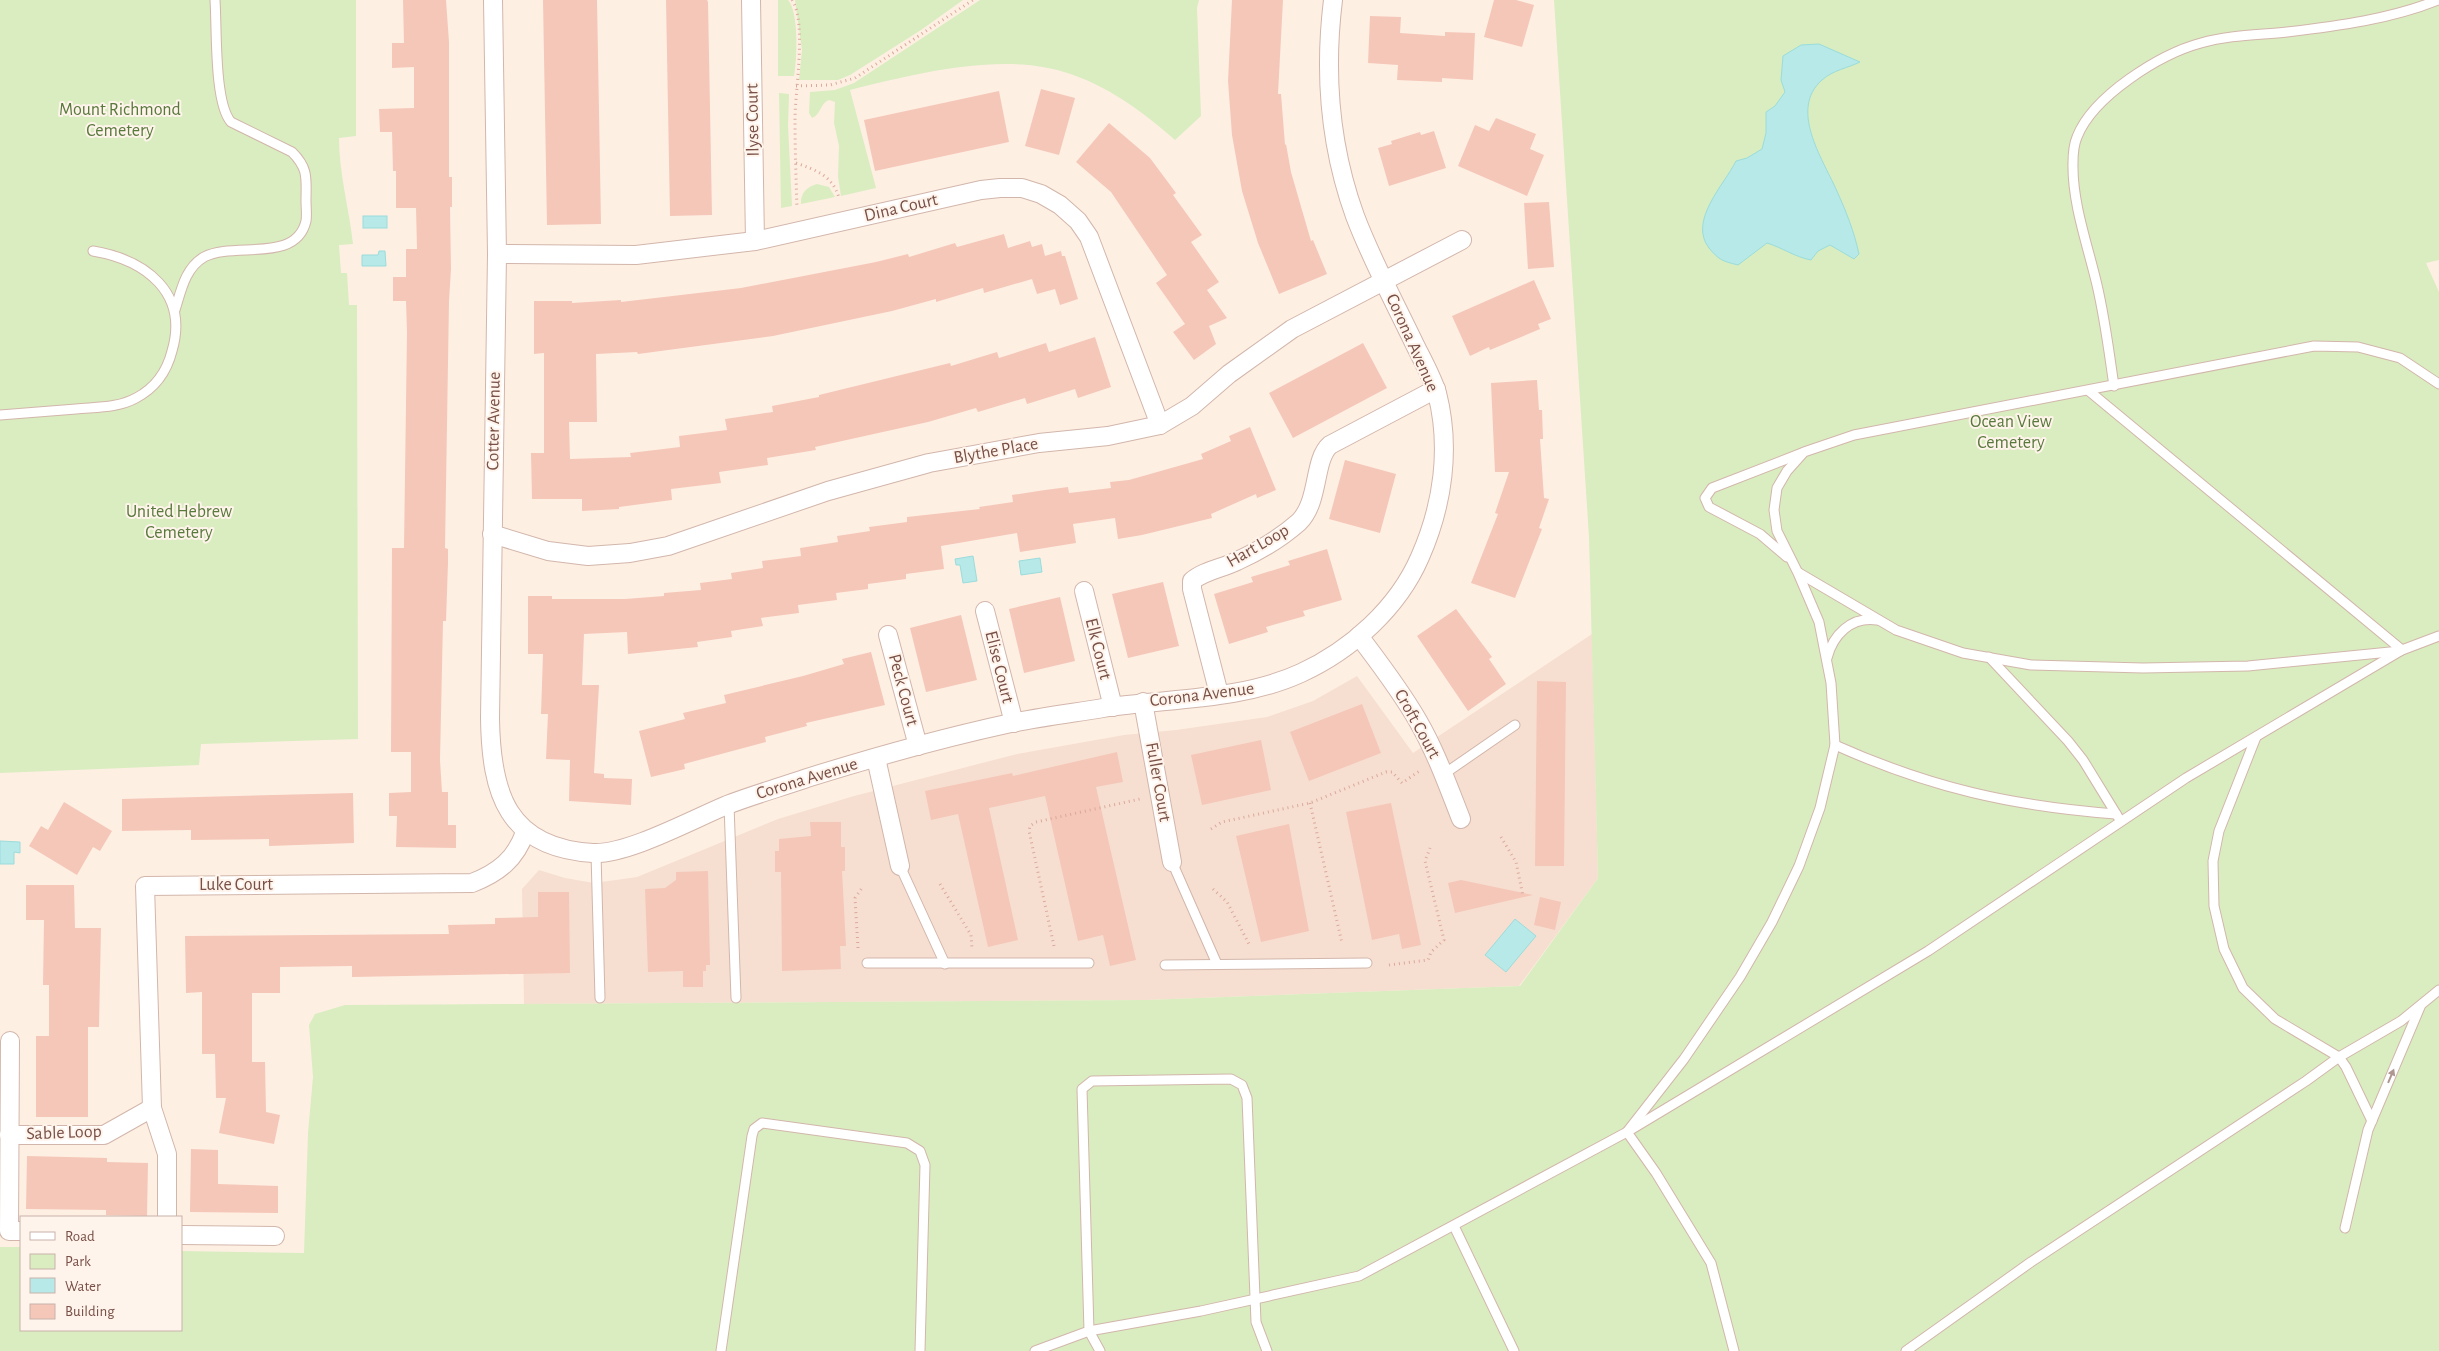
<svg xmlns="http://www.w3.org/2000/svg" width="2439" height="1351" viewBox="0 0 2439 1351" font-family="'Alegreya Sans',sans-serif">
<rect width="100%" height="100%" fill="#feefe3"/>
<path fill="#f6dfd1" d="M1592,634L1598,878L1519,986L1146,1000L524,1004L522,889L539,870L565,878L594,883L637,877L778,819L854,796L1017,754L1124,735L1176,730L1267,717L1313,701L1357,676L1413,753Z"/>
<g fill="#d9edc0">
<path d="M0,0H356V136L339,138C339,174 349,208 353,244L339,245L341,273H347L349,305H357L358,739L201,744L199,765L0,773Z"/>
<path d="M778,0H788C799,12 797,59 794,76H778Z"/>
<path d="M795,0H963L921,30L850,75L838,80H799L802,50Z"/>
<path d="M980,0H1199L1197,8L1201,116L1175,140C1142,111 1107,85 1064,72C1000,52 914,74 850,90L876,188L841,196L838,177L839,146L834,123L835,102L829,100C820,103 821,115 812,118L809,113L810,92L835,90L854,83Z"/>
<path d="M1554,0H2439V260L2426,263L2439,292V1351H0V1247H21V1330H181V1251L304,1253L308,1133L313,1077L309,1025L315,1014L345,1005L1146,1000L1520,986L1598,878L1589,537Z"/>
<path d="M779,93L789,94L788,126L792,206L781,208Z"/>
<path d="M817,184L829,187L835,197L801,204C800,193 807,187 817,184Z"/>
</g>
<g fill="#b6e9e8" stroke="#9bdcdb">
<path d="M1819,44L1860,62C1848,68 1833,70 1822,80C1789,109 1822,158 1836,189C1846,211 1854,231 1859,254L1854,259L1830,245L1818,251L1811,260C1795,257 1783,248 1767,243L1738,265C1722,261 1719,260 1709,248C1688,221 1724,185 1736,161L1747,158L1762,149L1766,133V112L1775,106L1785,92L1781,80L1783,56L1801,45Z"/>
<rect x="363" y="216" width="24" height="12"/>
<path d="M379,251H385L386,266H362V255H378Z"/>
<path d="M973,556L977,581L963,583L960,565H956L955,559Z"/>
<path d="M1040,558L1042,572L1021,575L1019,561Z"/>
<path d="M0,841L20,842V853L14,852V864H0Z"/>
<path d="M1515,919L1536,936L1506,972L1485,955Z"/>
</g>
<g fill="#f5c7b8">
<path d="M403,0H446L449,42V177H452V207H450L451,269L449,301L445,548L448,549V563L446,621H443L440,760L442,792H448V825H456V848L396,847L397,816H389V793L411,792V752H391L392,548H404L407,332L406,301H393V277H406V249H417L416,208H396V171H393L392,132H380L379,109L414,108V67L392,68V43H404Z"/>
<path d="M543,0H597L601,224L547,225Z"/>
<path d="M666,0H707L708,2L712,215L670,216Z"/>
<path d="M1232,0H1283L1278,94H1281L1285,145L1286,144L1291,172L1311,241L1313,240L1327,274L1279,294L1258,243L1242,191L1232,135L1228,81Z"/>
<path d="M1494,0H1516L1534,5L1522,47L1484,37Z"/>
<path d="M1370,16L1401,17L1400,33L1445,36V32L1475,33L1473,80L1442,78V82L1397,80L1398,65L1368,63Z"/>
<path d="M1041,89L1075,98L1059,155L1025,146Z"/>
<path d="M999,91L1009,142L875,171L864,120Z"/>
<path d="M1496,118L1536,134L1530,149L1544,155L1527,196L1458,166L1475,125L1489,131Z"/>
<path d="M1109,123L1150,158L1176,193L1173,195L1202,235L1191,242L1219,282L1207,290L1227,318L1209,326L1216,344L1194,360L1173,332L1185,324L1156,283L1167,275L1111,192L1076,162Z"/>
<path d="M1434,131L1446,168L1389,186L1378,148L1392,144L1391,141L1420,132L1421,135Z"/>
<path d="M1549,202L1554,267L1528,269L1524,203Z"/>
<path d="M1004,234L1008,248L1030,241L1032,247L1042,244L1045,256L1061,251L1062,256H1065L1078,299L1060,305L1055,289L1037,294L1032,279L984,293L983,288L936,302V299L892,311L773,336L638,354L637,352L596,354L597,422H569L570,459L631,457L630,453L680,447L679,436L727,430L725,419L773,412L772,406L819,397V395L950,363L951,366L997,352L999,358L1046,343L1049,352L1095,337L1111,387L1078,398L1075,389L1027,404L1025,398L978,412L976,408L928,422L815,447L816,450L767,458L768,465L719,472L721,483L671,489L672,500L619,507V509L582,511V499H532L531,453H544V353L534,354V301H572V303L621,300V302L741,288L876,262L908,254L909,257L955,243L957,247Z"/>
<path d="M1534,280L1551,319L1538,324L1540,329L1490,350L1489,347L1470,356L1452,316Z"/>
<path d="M1363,343L1387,388L1293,438L1269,393Z"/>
<path d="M1537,380L1539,410H1542L1543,439H1540L1544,498L1549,499L1539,528L1542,529L1515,598L1471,583L1498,514L1495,513L1509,472H1495L1491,383Z"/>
<path d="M1250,427L1276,490L1257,498L1256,494L1211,514L1212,518L1142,535L1118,539L1115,518L1073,524L1076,543L1020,552L1017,533L941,546L944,569L906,574V579L868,584V589L836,593L837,600L798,605L799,613L761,618L763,626L731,631L732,637L697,642L698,647L628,654L627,632L584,634L582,685H599L594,773L604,774V778L632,779L631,805L569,801L570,760L546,759L548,714H541L543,654H528V596H552V599H625L664,596V593L701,590L700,583L732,579L731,573L763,568L762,561L801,556L800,548L838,542L837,536L870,531L869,527L907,522V517L980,509L979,507L1013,502L1012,495L1045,490L1068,487L1069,493L1111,488L1110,482L1129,480L1203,459L1201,454L1231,441L1229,436Z"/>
<path d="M1345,460L1396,474L1380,533L1329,519Z"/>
<path d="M1327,549L1342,600L1303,611L1305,616L1266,627L1268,632L1229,644L1214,594L1253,582L1251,577L1290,565L1288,561Z"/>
<path d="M1163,582L1179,646L1128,658L1112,594Z"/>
<path d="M1060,597L1075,661L1024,673L1009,609Z"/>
<path d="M1456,609L1492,657L1489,659L1506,684L1468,711L1417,636Z"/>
<path d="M961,615L977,680L926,692L910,628Z"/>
<path d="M871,652L885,705L806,723L807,726L765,737L766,742L684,764L685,769L651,777L639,731L685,719L683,713L726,703L724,695L803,676L844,664L842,659Z"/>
<path d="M1537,681L1566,682L1564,866H1535Z"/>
<path d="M1362,704L1381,753L1309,781L1290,732Z"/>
<path d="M1261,740L1271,790L1202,805L1191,755Z"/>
<path d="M1117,752L1123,782L1096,787L1136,960L1110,966L1103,935L1078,941L1045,796L989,808L1018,940L988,947L958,814L931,820L925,791L1012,773L1013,776Z"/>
<path d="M353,793L354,843L269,846V839L191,840V830L122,831V799Z"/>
<path d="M64,802L112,831L100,851L93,847L77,875L29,846L41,826L48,830Z"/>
<path d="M1391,803L1421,945L1402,949L1399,934L1372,940L1346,812Z"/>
<path d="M810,822H841V847H845V871H842L846,946H840L841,969L782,971L781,872H775V851H779V839L811,836Z"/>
<path d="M1289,824L1309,931L1261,942L1236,836Z"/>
<path d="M708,871L710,965H706V971H703V987H683V971L648,972L645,889L665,888L676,880V872Z"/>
<path d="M1461,880L1533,895L1455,913L1448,883Z"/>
<path d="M26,885H74L75,928H101L99,1027H88V1117H36V1036H49V985H43L44,920H26Z"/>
<path d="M538,892H569L570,973L352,977V966L280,967V993H252V1062H265L266,1112L280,1115L274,1144L219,1133L226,1098H216L215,1054H202V992L186,993L185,936L449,934L448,925L495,924V918L538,917Z"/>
<path d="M1540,897L1561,902L1555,930L1534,925Z"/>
<path d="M191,1149L218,1150V1184L278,1186V1213L190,1212Z"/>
<path d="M27,1156L107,1158V1162L148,1163L147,1216L106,1215V1210L26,1209Z"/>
</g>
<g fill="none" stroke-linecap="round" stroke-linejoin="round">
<g stroke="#d2b6ab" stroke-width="11">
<g id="lane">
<path d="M175,310C181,291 185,268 204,257C234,241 296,264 306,221C307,215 306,207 306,201C306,179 309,169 292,152L231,122C214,103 217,28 215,0"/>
<path d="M2114,386C2109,352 2105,319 2097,285C2088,246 2072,203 2073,163C2073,155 2074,144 2077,137C2093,96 2160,54 2201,43C2229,35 2258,35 2287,32C2338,26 2391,19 2438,0"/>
<path d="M2089,391L2402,650"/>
<path d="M0,415C25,413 51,411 76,409C96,407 118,408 136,398C155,388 167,371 172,351C189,293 146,260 93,251"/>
<path d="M1787,557L1760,534L1709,507L1705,498L1712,488L1802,453"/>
<path d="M1799,573L1896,630L1963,653L2031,665L2143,668L2248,666L2400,651"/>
<path d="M1989,657L2068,741L2083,760L2118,817"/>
<path d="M1827,658C1833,635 1851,616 1877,620"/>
<path d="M2256,737L2219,831L2213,861L2214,906L2224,949L2243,988L2275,1019L2339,1057L2346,1067L2372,1121"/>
<path d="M1835,745C1931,788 2012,806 2116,814"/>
<path d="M1444,774L1515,725"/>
<path d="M729,805L736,998"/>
<path d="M596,854L600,998"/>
<path d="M1172,862L1217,964"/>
<path d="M900,866L945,964"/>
<path d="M867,963H1089"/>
<path d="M1165,965L1367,963"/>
<path d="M1454,1226L1514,1351"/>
<path d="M2345,1228L2368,1130L2420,1007"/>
<path d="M721,1351L752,1136L754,1129L762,1123L907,1143L920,1151L925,1165L920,1351"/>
<path d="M1035,1351L1089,1331L1201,1311L1359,1276L1627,1132L1928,951L2186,778L2402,650L2439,636"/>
<path d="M1100,1351L1089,1331L1082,1089L1092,1081L1231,1079L1242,1085L1247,1098L1256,1322L1267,1351"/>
<path d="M1734,1351L1711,1263L1656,1173L1627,1132L1684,1059L1740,977L1772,922L1799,866L1820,808L1835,745L1831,683L1819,622L1798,573L1777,531L1774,510L1777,488L1787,471L1804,452L1854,435L2314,346L2358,347L2400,358L2439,384"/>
<path d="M1906,1351L2031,1262L2306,1081L2339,1057L2401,1021L2439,990"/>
</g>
</g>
<g stroke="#d2b6ab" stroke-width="20">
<g id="street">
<path d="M493,0L497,254L490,718C491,793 507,848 593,853C627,855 693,819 727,805C753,795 781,787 807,778C874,757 942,738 1011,723C1041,717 1072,713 1103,708C1169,698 1240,701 1301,673C1351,650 1398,608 1420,557C1443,505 1451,448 1437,393C1432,377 1423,361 1416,347C1395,303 1372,261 1355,216C1330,147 1324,73 1333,0"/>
<path d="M751,0L755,241"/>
<path d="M497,254L636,255L755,241L981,190L1000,188H1022L1041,194L1060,205L1078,221L1089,237L1160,425"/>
<path d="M492,534L548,551L588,556L630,553L668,546L828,491L929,463L1039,443L1108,436L1160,425L1192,406L1229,374L1292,329L1462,240"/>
<path d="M1084,591L1113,707"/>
<path d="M985,611L1014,723"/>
<path d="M888,635L918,746"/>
<path d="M1359,636C1380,664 1401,691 1418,721C1436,752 1448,786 1461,819"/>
<path d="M1219,694L1192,589V581C1203,571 1223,568 1237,561C1259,551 1281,538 1299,522C1320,501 1313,460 1330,445L1436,389"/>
<path d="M1143,702L1172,862"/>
<path d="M876,758L900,866"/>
<path d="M10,1041L9,1231H21"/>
<path d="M9,1135H104L152,1108"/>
<path d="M167,1217V1154L152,1108L145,886L472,883C498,873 516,859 525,832"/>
<path d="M181,1235L275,1236"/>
</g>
</g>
<g stroke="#dba99b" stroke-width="3" stroke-dasharray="1 4" stroke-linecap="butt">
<path d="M792,0C807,22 795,91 795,119C795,148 796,178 797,208"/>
<path d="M796,86L830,85L855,78L973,0"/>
<path d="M796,163C816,170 833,176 839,198"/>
<path d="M1310,803L1342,943"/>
<path d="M1211,829L1222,822L1310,803L1386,772H1392L1402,783L1421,770"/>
<path d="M1501,837L1516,862L1523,896"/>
<path d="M940,884L971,935L972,948"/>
<path d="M1213,889L1227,902L1249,944"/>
<path d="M1054,946L1029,831L1030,826L1036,822L1140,799"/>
<path d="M858,948L855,898L862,888"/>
<path d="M1389,965L1428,960L1431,952L1444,940L1425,861L1430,848"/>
</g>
<use href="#lane" stroke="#fff" stroke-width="9"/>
<use href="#street" stroke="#fff" stroke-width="18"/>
</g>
<defs><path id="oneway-solid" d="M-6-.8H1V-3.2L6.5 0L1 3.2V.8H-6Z" transform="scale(1.25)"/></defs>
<use fill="#ae9691" href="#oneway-solid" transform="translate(2391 1076) rotate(-67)"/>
<g text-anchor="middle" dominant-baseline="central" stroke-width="4" stroke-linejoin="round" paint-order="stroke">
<g font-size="18" fill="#58793c" stroke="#fff4eb">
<text x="120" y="110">Mount Richmond<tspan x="120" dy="21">Cemetery</tspan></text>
<text x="2011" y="422">Ocean View<tspan x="2011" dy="21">Cemetery</tspan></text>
<text x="179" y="512">United Hebrew<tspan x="179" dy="21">Cemetery</tspan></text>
</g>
<g font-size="18" fill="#785047" stroke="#fff4eb">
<text transform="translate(753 120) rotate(-91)">Ilyse Court</text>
<text transform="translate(901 208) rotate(-13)">Dina Court</text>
<text transform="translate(1412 343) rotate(66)">Corona Avenue</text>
<text transform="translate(494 421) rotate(-89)">Cotter Avenue</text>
<text transform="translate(996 451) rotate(-10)">Blythe Place</text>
<text transform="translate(1258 546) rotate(-30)">Hart Loop</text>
<text transform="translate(1098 649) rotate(76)">Elk Court</text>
<text transform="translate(999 667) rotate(76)">Elise Court</text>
<text transform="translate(903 690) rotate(75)">Peck Court</text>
<text transform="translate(1202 695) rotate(-7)">Corona Avenue</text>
<text transform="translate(1417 724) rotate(61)">Croft Court</text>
<text transform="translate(807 779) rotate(-17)">Corona Avenue</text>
<text transform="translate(1158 782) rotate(80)">Fuller Court</text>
<text x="236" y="885">Luke Court</text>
<text transform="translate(64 1133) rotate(-2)">Sable Loop</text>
</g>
</g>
<rect x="20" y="1216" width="162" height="115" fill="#fff4eb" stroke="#c9b2a9"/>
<rect x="30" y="1232" width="25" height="8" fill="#ffffff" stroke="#c9b2a9"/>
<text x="65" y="1241" font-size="15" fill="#785047">Road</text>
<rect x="30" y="1254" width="25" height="15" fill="#d9edc0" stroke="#c9b2a9"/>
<text x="65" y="1266" font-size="15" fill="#785047">Park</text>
<rect x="30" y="1278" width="25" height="15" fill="#b6e9e8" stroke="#c9b2a9"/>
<text x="65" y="1291" font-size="15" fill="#785047">Water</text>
<rect x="30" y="1304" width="25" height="15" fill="#f5c7b8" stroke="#c9b2a9"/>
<text x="65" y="1316" font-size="15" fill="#785047">Building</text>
</svg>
